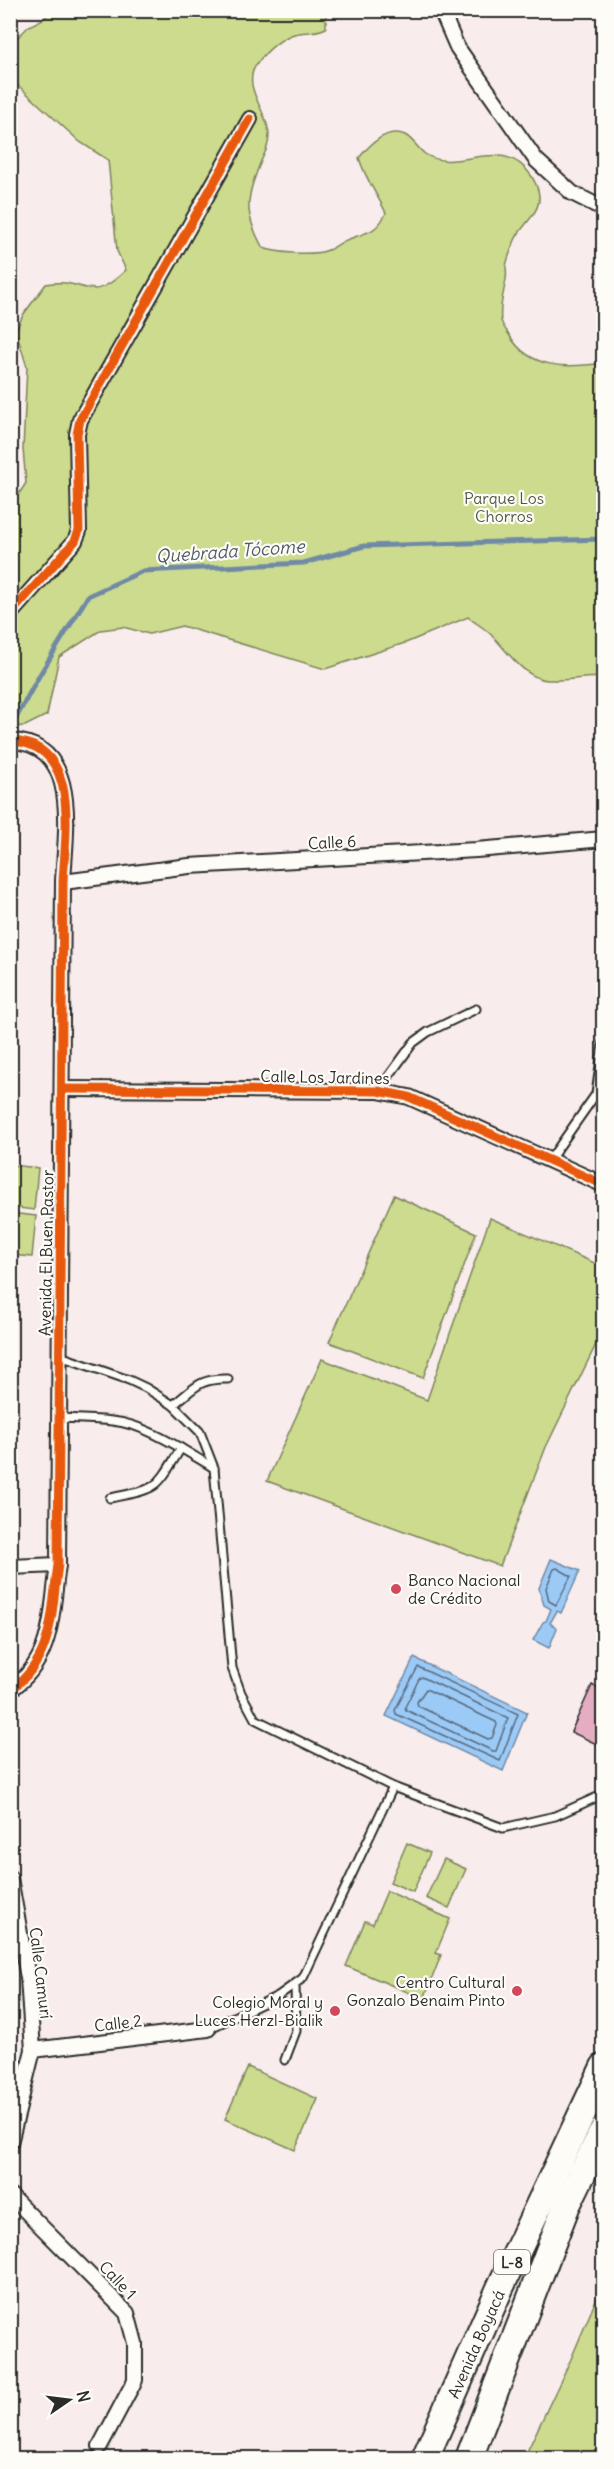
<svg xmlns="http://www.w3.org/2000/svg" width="614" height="2469" viewBox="0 0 614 2469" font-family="Delius,sans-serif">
<rect width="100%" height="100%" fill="#f8ecec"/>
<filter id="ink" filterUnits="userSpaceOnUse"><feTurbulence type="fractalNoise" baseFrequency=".0167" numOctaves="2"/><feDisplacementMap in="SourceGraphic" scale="12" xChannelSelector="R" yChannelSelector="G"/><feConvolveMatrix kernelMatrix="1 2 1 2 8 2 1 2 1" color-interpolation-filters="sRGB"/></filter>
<g filter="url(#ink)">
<g fill="#ccdb8e" stroke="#7c835c" stroke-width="1.5">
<path d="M50,11H326V28C316,33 310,31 299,33C283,35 265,52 256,65C241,87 269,113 269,135C269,145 265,153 261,161C246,199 243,212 263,248C276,253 315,256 328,250C336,247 342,241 349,239C368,232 377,232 386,213C377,194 365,178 359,158C369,145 387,127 405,135C413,139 418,149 425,154C455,174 495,138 525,168C533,176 540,189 539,201C536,217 521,226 515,240C512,248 508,257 506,266C506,270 507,275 506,279C504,293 499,305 501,320C502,326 507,331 510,336C530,370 568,368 603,363V677C585,677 566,681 547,680C521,677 505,646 487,631C481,626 474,622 468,617L408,642L325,669L182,626L149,634L123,627L101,630L59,657L47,715L25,726L11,727L10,498L19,494L26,483L23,449L27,367L16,331L23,315L46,284C86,276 87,308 126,270L117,251L108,160L80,142L11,79V44L29,26L45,18Z"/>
<path d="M11,1165L38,1168L34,1210L11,1207Z"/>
<path d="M394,1195L476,1233L423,1378L329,1342Z"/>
<path d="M10,1213L36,1216L32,1257L11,1255Z"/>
<path d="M490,1218L604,1267L603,1330L546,1447L500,1566L267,1481L322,1359L427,1400Z"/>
<path d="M407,1843L430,1853L413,1892L390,1882Z"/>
<path d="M444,1859L466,1869L449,1908L426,1898Z"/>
<path d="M387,1891L450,1919L436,1953L441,1955L424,1999L346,1966L365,1921L373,1924Z"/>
<path d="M248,2067L318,2099L295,2150L225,2119Z"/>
<path d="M603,2283V2458H524L571,2359Z"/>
</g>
<g fill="#9ccaf7" stroke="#6f8aa5" stroke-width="1.5">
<path d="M551,1559L580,1571L561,1613L557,1611L550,1623L557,1628L549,1648L533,1640L543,1622L546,1621L551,1609L544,1605L539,1588Z"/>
<path d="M414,1658L527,1712L503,1771L386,1716Z"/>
</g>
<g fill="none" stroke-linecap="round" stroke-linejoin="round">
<g stroke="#586b7d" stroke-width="1.5">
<path d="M557,1568L571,1576L556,1605L549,1601L546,1588L554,1569Z"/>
<path d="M418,1667L518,1714L500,1761L396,1714L395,1710Z"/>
<path d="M422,1677L508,1718L496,1751H493L406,1710L405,1707L419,1679Z"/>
<path d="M426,1689L496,1722L497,1725L492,1738L488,1739L418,1706L417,1702Z"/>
</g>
<path stroke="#6f8aa5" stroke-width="5" d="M10,729L39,676L88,596L143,571L304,563L364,546L604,539"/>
</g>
<path fill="#e5adc1" stroke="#2b2b2b" stroke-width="1.5" d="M592,1685L603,1691V1747L571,1732Z"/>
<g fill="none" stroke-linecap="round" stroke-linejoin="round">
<g stroke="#2b2b2b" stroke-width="11">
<g id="lane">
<path d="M378,1091L413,1043L428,1032L476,1009"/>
<path d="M549,1161L596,1094L604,1037"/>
<path d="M60,1356L129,1380L146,1388L173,1405L200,1432L214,1468L232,1668L241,1693L255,1719L393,1787L503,1828L555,1816L604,1794"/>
<path d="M173,1405C195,1388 199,1378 228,1379"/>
<path d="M60,1418C77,1419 94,1419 112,1421C146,1424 185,1451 214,1468"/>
<path d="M110,1498C159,1488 155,1491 181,1448"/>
<path d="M208,2029L278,1996L303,1978L393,1787"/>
<path d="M285,2060L296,2031L295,1985"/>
</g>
</g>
<g stroke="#2b2b2b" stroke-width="18">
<g id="street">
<path d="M441,10L457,47L536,160L572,193L604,209"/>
<path d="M10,614L75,541L79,531L77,434L80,420L250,119"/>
<path d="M10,741C82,743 65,834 63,882L58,1565C51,1612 54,1660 10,1690"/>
<path d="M63,882L189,866L476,850L604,839"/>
<path d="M62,1089L378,1091L409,1097L604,1185"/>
<path d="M10,1567L58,1565"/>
<path d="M10,1878L28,1978L33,2050L10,2143"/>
<path d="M33,2050L208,2029"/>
<path d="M10,2195L127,2313L135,2343V2380L100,2446"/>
</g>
</g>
<g stroke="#2b2b2b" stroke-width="30">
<g id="highway">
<path d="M425,2458L500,2288L604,2067"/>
<path d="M469,2458L566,2207L604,2129"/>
</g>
</g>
<use href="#lane" stroke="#fdfcf7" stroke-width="7"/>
<use href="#street" stroke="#fdfcf7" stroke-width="14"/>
<use href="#highway" stroke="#fdfcf7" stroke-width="26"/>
<g stroke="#fdfcf7" stroke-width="13">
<g id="cycleway">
<path d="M10,614L75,541L79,531L77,434L80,420L250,119"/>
<path d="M10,741C82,743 65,834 63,882L58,1565C51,1612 54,1660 10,1690"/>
<path d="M62,1089L378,1091L409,1097L604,1185"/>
</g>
</g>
<use href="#cycleway" stroke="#e8590c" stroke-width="9"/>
</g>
</g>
<g fill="#d1495b" stroke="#fdfcf7" stroke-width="2">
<circle cx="396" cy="1589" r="6"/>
<circle cx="517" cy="1991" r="6"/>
<circle cx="335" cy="2011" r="6"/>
</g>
<g text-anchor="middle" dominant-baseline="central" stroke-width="4.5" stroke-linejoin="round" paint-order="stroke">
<rect fill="#fdfcf7" stroke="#6a6a68" stroke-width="1.5" x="494" y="2250" width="36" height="24" rx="4.5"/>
<g font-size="15" font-weight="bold" fill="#2b2b2b">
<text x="512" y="2262">L-8</text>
</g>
<g font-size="16" fill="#535744" stroke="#fdfcf7">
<text x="504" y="498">Parque Los<tspan x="504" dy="18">Chorros</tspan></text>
</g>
<g font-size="16" fill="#2b2b2b" stroke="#fdfcf7">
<text transform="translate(332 842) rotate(-3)">Calle 6</text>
<text transform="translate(325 1077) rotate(1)">Calle Los Jardines</text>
<text transform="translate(46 1253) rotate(-89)">Avenida El Buen Pastor</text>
<text transform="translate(41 1973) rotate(83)">Calle Camurí</text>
<text transform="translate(118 2023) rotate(-7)">Calle 2</text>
<text transform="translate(118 2280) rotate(47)">Calle 1</text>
<text transform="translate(476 2344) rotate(-66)">Avenida Boyacá</text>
</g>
<g font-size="16" fill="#2b2b2b" stroke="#fdfcf7" text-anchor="end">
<text x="408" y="1580" text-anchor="start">Banco Nacional<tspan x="408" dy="18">de Crédito</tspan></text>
<text x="505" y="1982">Centro Cultural<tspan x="505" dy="18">Gonzalo Benaim Pinto</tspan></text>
<text x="323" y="2002">Colegio Moral y<tspan x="323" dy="18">Luces Herzl-Bialik</tspan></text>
</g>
<g font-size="18" font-style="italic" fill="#4d5b68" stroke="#fdfcf7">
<text transform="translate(230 551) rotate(-4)">Quebrada Tócome</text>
</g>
</g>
<rect width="614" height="2469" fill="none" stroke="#fdfcf7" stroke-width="36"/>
<rect x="18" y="18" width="578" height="2433" fill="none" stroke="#2b2b2b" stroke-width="2" filter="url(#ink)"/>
<g transform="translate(69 2400) rotate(76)" stroke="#fdfcf7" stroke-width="4.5" paint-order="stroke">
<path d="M0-4.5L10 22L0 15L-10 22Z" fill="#2b2b2b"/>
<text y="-9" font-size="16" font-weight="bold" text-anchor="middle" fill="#2b2b2b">N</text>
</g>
</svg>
